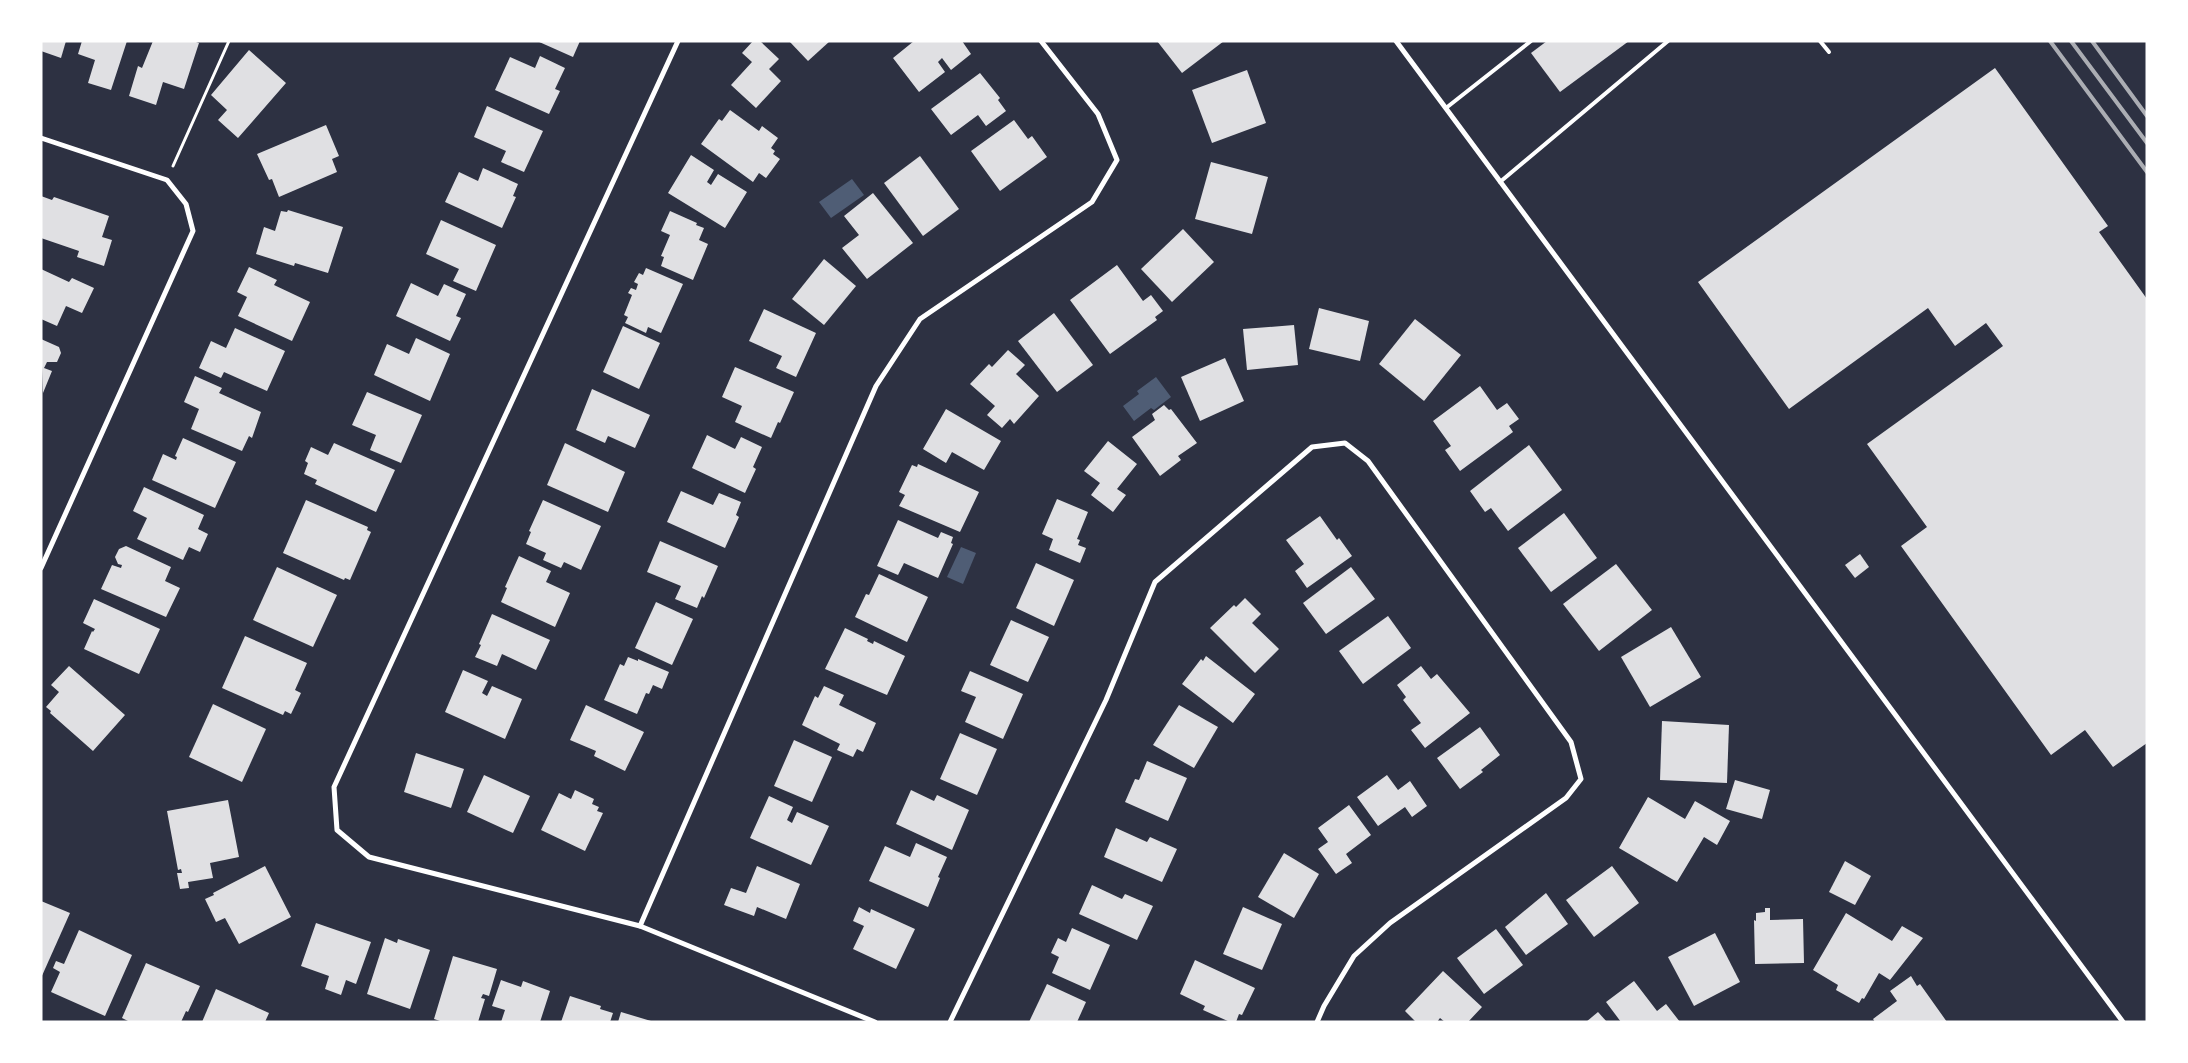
<svg xmlns="http://www.w3.org/2000/svg" width="2188" height="1063" viewBox="0 0 2188 1063" font-family="'Source Serif 4',serif">
<rect width="100%" height="100%" fill="#2d3142"/>
<g fill="#4f5d75">
<path d="M852,179L864,195L831,218L819,202Z"/>
<path d="M1156,377L1171,397L1154,410L1151,408L1134,421L1123,406L1139,394L1137,391Z"/>
<path d="M961,547L976,553L963,584L947,577Z"/>
</g>
<g fill="#e0e0e3">
<path d="M41,41H66L61,58L41,51Z"/>
<path d="M82,41H127L111,90L88,83L95,60L78,54Z"/>
<path d="M153,41H193L199,43L184,89L163,82L156,105L129,96L138,66L142,68Z"/>
<path d="M537,41H580L573,57Z"/>
<path d="M753,41H760L779,59L769,69L781,81L756,108L731,85L752,62L742,53Z"/>
<path d="M789,41H830L808,61Z"/>
<path d="M914,41H962L971,54L951,70L942,58L938,62L945,72L919,92L893,58Z"/>
<path d="M1157,41H1224L1182,73Z"/>
<path d="M1547,41H1629L1560,92L1531,53Z"/>
<path d="M249,50L286,83L238,138L218,120L227,110L211,95Z"/>
<path d="M540,56L565,68L555,89L560,91L549,114L495,90L510,57L535,68Z"/>
<path d="M1995,68L2108,226L2099,232L2147,299V743L2113,767L2085,730L2051,755L1901,546L1927,527L1867,444L2003,346L1986,323L1955,346L1928,308L1789,409L1698,282Z"/>
<path d="M1247,70L1266,123L1212,143L1192,90Z"/>
<path d="M980,73L1000,98L998,100L1006,111L986,126L978,115L951,135L931,109Z"/>
<path d="M487,106L543,131L524,172L501,162L506,151L474,137Z"/>
<path d="M730,110L759,131L762,126L778,138L771,148L775,151L773,154L780,159L766,178L759,173L753,182L701,144L719,119L722,121Z"/>
<path d="M1014,120L1028,139L1032,136L1047,157L1000,191L971,151Z"/>
<path d="M326,125L339,156L332,159L337,172L279,197L272,179L269,180L257,154Z"/>
<path d="M691,155L714,170L707,182L711,185L718,174L747,192L725,228L668,193Z"/>
<path d="M920,156L959,209L923,236L884,183Z"/>
<path d="M1211,162L1268,177L1252,234L1195,219Z"/>
<path d="M483,168L518,184L513,196L516,197L502,228L445,202L459,172L478,181Z"/>
<path d="M873,193L913,243L867,279L842,248L859,235L844,216Z"/>
<path d="M41,196L52,200L54,197L109,216L102,237L112,240L104,266L77,257L79,251L41,238Z"/>
<path d="M288,210L343,227L328,273L295,263L294,266L256,254L264,227L275,231L281,211L287,212Z"/>
<path d="M670,211L697,223L696,225L704,228L699,240L708,244L693,280L661,266L664,257L661,256L670,235L661,231Z"/>
<path d="M441,220L496,245L476,291L453,281L459,269L426,254Z"/>
<path d="M1183,229L1214,262L1172,302L1141,269Z"/>
<path d="M824,259L856,286L824,325L792,299Z"/>
<path d="M1117,265L1143,301L1151,295L1163,311L1155,317L1157,320L1110,354L1070,300Z"/>
<path d="M249,267L277,280L274,285L310,302L292,341L238,316L247,297L237,292Z"/>
<path d="M646,268L683,284L661,333L648,327L646,333L625,323L628,317L624,315L632,295L628,293L631,288L636,290L638,284L634,282L639,273L643,275Z"/>
<path d="M41,269L69,282L72,278L94,288L82,313L66,306L57,326L41,319Z"/>
<path d="M411,283L438,296L444,284L466,294L456,316L461,318L450,341L396,316Z"/>
<path d="M1319,308L1369,321L1360,361L1309,349Z"/>
<path d="M764,309L816,333L796,377L776,368L782,356L749,341Z"/>
<path d="M1054,313L1093,365L1057,392L1018,341Z"/>
<path d="M1415,319L1461,355L1424,401L1379,364Z"/>
<path d="M1294,325L1298,365L1247,370L1243,329Z"/>
<path d="M623,326L660,343L639,389L603,372Z"/>
<path d="M235,328L285,351L267,391L224,372L221,378L199,368L211,341L226,348Z"/>
<path d="M416,338L450,354L430,401L374,375L387,344L409,354Z"/>
<path d="M41,339L59,347L61,353L57,362H47L44,368L52,371L43,393Z"/>
<path d="M1008,350L1025,365L1016,374L1039,396L1014,424L1010,419L1002,428L987,415L995,406L970,384L989,364L992,367Z"/>
<path d="M1225,358L1244,401L1200,421L1181,377Z"/>
<path d="M735,367L794,392L780,423L778,422L771,438L735,422L742,406L722,397Z"/>
<path d="M195,376L222,388L219,393L261,412L252,438L249,436L242,451L191,429L199,409L184,402Z"/>
<path d="M1480,386L1497,410L1507,403L1519,419L1509,426L1513,432L1460,471L1445,450L1451,446L1433,421Z"/>
<path d="M592,389L650,415L635,448L608,436L605,443L576,430Z"/>
<path d="M367,392L422,415L401,463L370,450L376,435L352,425Z"/>
<path d="M1164,405L1169,410L1171,409L1197,443L1178,456L1181,460L1160,476L1132,437L1155,420L1152,414Z"/>
<path d="M946,409L1001,441L984,470L952,452L946,463L923,449Z"/>
<path d="M707,435L735,449L741,437L762,447L753,467L756,469L745,493L692,468Z"/>
<path d="M183,438L236,462L215,508L152,480L163,454L176,460L177,457L175,456Z"/>
<path d="M1108,441L1137,464L1117,489L1126,495L1113,512L1091,495L1100,483L1084,471Z"/>
<path d="M334,443L395,470L376,512L315,484L317,480L304,474L308,463L305,461L311,447L328,455Z"/>
<path d="M565,443L625,472L608,512L547,485Z"/>
<path d="M1529,445L1562,490L1508,531L1491,508L1485,512L1470,491Z"/>
<path d="M918,464L979,492L960,532L899,506L905,495L899,492L912,465L917,467Z"/>
<path d="M144,487L204,515L198,529L208,534L200,552L189,547L183,560L137,539L147,518L133,511Z"/>
<path d="M681,491L713,505L719,493L741,502L736,515L739,517L725,548L667,522Z"/>
<path d="M1057,499L1088,512L1077,539L1080,540L1078,545L1086,548L1080,563L1049,550L1053,539L1042,534Z"/>
<path d="M306,500L368,527L367,530L371,532L350,580L345,578L344,580L283,553Z"/>
<path d="M543,500L601,526L581,570L564,562L561,568L543,560L546,553L526,544L531,532L529,531Z"/>
<path d="M1564,513L1597,558L1551,592L1518,548Z"/>
<path d="M1320,516L1337,540L1339,538L1352,556L1307,588L1295,571L1304,564L1286,540Z"/>
<path d="M898,520L938,538L941,532L953,537L951,543L953,544L938,578L904,563L898,575L877,566Z"/>
<path d="M660,541L718,566L704,598L702,596L697,608L675,599L681,586L647,572Z"/>
<path d="M126,546L171,567L165,581L180,588L166,617L101,589L112,565L121,568L122,565L118,564L115,557L119,549Z"/>
<path d="M1860,554L1869,567L1855,578L1845,565Z"/>
<path d="M519,556L551,571L546,582L570,593L555,627L501,602L507,588L505,587Z"/>
<path d="M1036,563L1074,580L1054,626L1016,608Z"/>
<path d="M1616,564L1652,610L1599,651L1563,604Z"/>
<path d="M277,567L337,595L313,647L253,620Z"/>
<path d="M1351,567L1375,599L1326,634L1303,603Z"/>
<path d="M879,574L928,597L907,642L855,617L866,594L869,595Z"/>
<path d="M1245,598L1261,614L1252,623L1279,649L1255,673L1210,628L1234,605L1236,607Z"/>
<path d="M94,599L160,629L139,674L84,649L92,631L93,632L95,629L83,623Z"/>
<path d="M656,602L693,619L672,665L635,648Z"/>
<path d="M492,614L550,640L536,670L502,654L497,666L475,657L481,645L479,644Z"/>
<path d="M1388,616L1411,648L1363,684L1339,651Z"/>
<path d="M1011,620L1049,637L1028,682L990,665Z"/>
<path d="M1671,627L1701,677L1650,707L1621,657Z"/>
<path d="M845,628L868,639L867,641L873,644L874,641L905,656L887,695L825,669Z"/>
<path d="M245,636L307,663L295,690L301,693L291,714L285,711L283,715L222,688Z"/>
<path d="M1206,656L1255,694L1233,723L1182,684L1201,659L1203,661Z"/>
<path d="M628,657L638,661V659L669,672L662,689L653,685L649,694L646,693L637,714L604,700L620,664L624,666Z"/>
<path d="M69,666L125,715L93,751L50,713L51,711L46,707L59,692L51,685Z"/>
<path d="M1421,666L1431,679L1437,674L1470,713L1425,748L1411,730L1421,723L1403,700L1406,697L1397,685Z"/>
<path d="M463,670L488,681L482,693L487,696L492,686L522,699L505,739L445,712Z"/>
<path d="M970,671L1023,694L1003,739L965,722L976,697L961,691Z"/>
<path d="M824,686L844,695L839,705L876,723L863,752L857,749L853,757L837,750L840,744L802,725L815,696L818,698Z"/>
<path d="M213,704L266,729L242,782L189,757Z"/>
<path d="M586,705L644,732L625,771L594,756L596,751L570,740Z"/>
<path d="M1179,705L1218,727L1194,768L1153,745Z"/>
<path d="M1662,721L1729,725L1727,783L1660,780Z"/>
<path d="M1480,727L1500,755L1481,770L1483,772L1460,789L1437,758Z"/>
<path d="M960,733L997,749L977,795L940,779Z"/>
<path d="M794,740L832,757L812,802L774,786Z"/>
<path d="M416,753L464,769L451,808L404,792Z"/>
<path d="M1147,761L1187,778L1168,821L1125,802L1135,779L1139,780Z"/>
<path d="M484,775L530,796L513,833L467,812Z"/>
<path d="M1387,775L1398,790L1410,781L1427,806L1412,817L1405,807L1378,826L1357,797Z"/>
<path d="M1735,780L1770,790L1762,819L1726,809Z"/>
<path d="M575,790L594,799L592,804L599,807L597,811L603,813L585,851L541,830L559,793L571,799Z"/>
<path d="M911,790L934,801L937,795L969,810L952,850L896,824Z"/>
<path d="M769,796L793,807L787,820L792,823L797,812L829,826L811,865L750,838Z"/>
<path d="M1648,797L1685,819L1695,801L1730,821L1717,845L1704,837L1677,882L1619,848Z"/>
<path d="M228,800L239,857L210,863L213,878L188,882L189,888L180,889L177,873H182L181,869L178,870L167,811Z"/>
<path d="M1349,805L1371,835L1346,854L1352,863L1336,874L1318,849L1328,842L1318,828Z"/>
<path d="M1116,828L1147,842L1150,837L1177,849L1162,882L1104,857Z"/>
<path d="M916,843L947,857L938,877L940,878L928,907L869,881L885,846L910,857Z"/>
<path d="M1284,853L1319,874L1294,918L1258,897Z"/>
<path d="M1845,861L1871,876L1855,905L1829,892Z"/>
<path d="M265,866L291,917L239,944L225,918L216,922L205,899L214,895L213,893Z"/>
<path d="M757,866L800,884L786,919L757,907L754,916L724,905L731,888L746,893Z"/>
<path d="M1612,866L1639,903L1594,937L1566,900Z"/>
<path d="M1092,885L1122,899L1125,894L1153,906L1137,940L1079,914Z"/>
<path d="M1546,893L1568,924L1526,955L1505,927Z"/>
<path d="M41,901L70,913L41,978Z"/>
<path d="M859,907L870,913L871,909L915,929L896,969L853,949L864,926L853,921Z"/>
<path d="M1243,907L1282,924L1262,970L1223,954Z"/>
<path d="M1765,908H1770V920L1803,919L1804,963L1755,964L1754,920L1756,921V913L1765,912Z"/>
<path d="M1846,913L1892,941L1902,926L1923,938L1890,980L1879,973L1864,999L1862,998L1859,1003L1836,990L1838,985L1813,970Z"/>
<path d="M316,923L371,942L356,984L346,980L341,995L325,989L329,976L301,966Z"/>
<path d="M1072,928L1110,945L1090,990L1052,973L1059,957L1051,953L1058,938L1066,942Z"/>
<path d="M1496,929L1523,965L1484,994L1457,958Z"/>
<path d="M79,930L132,955L105,1016L51,992L60,972L53,968L56,961L64,964Z"/>
<path d="M1715,933L1740,982L1694,1006L1668,957Z"/>
<path d="M385,938L397,943L398,939L430,950L410,1009L367,994Z"/>
<path d="M453,956L497,969L489,996L483,994L481,998L485,999L478,1022H443L434,1019Z"/>
<path d="M1195,960L1255,988L1242,1015L1239,1014L1236,1022H1230L1203,1010L1205,1006L1180,994Z"/>
<path d="M146,963L200,986L188,1012L186,1011L181,1022H130L122,1018Z"/>
<path d="M1443,971L1482,1007L1468,1022H1445L1440,1018L1437,1022H1416L1405,1011Z"/>
<path d="M1911,976L1917,986L1920,984L1947,1022H1875L1873,1019L1897,1001L1890,991Z"/>
<path d="M501,980L521,987L523,981L550,991L540,1022H501L505,1010L492,1006Z"/>
<path d="M1634,981L1657,1011L1666,1004L1680,1022H1621L1606,1002Z"/>
<path d="M1047,984L1086,1002L1077,1022H1029Z"/>
<path d="M216,989L269,1013L265,1022H202Z"/>
<path d="M570,996L601,1006L600,1009L613,1013L610,1022H561Z"/>
<path d="M621,1012L651,1021V1022H618Z"/>
<path d="M1598,1012L1607,1022H1586Z"/>
</g>
<g fill="none" stroke-linecap="round" stroke-linejoin="round">
<path stroke="#fff" stroke-width="3" d="M173,166L229,41"/>
<g stroke="#fff" stroke-width="4">
<path d="M1820,41L1829,52"/>
<path d="M1446,108L1531,41"/>
<path d="M1500,182L1668,41"/>
</g>
<g stroke="#fff" stroke-width="5">
<path d="M678,41L334,787L337,830L369,857L640,926L875,1022"/>
<path d="M1396,41L2123,1022"/>
<path d="M41,138L167,180L186,204L193,231L41,568"/>
<path d="M640,926L876,386L920,319L1092,202L1117,160L1098,114L1041,41"/>
<path d="M950,1022L1106,700L1155,582L1312,447L1345,443L1368,461L1571,742L1581,779L1566,798L1390,923L1354,956L1324,1006L1317,1022"/>
</g>
<g stroke="#abadb3" stroke-width="4">
<path d="M2050,41L2147,172"/>
<path d="M2071,41L2147,143"/>
<path d="M2092,41L2147,116"/>
</g>
</g>
<rect width="2188" height="1063" fill="none" stroke="#ffffff" stroke-width="85"/>
</svg>
